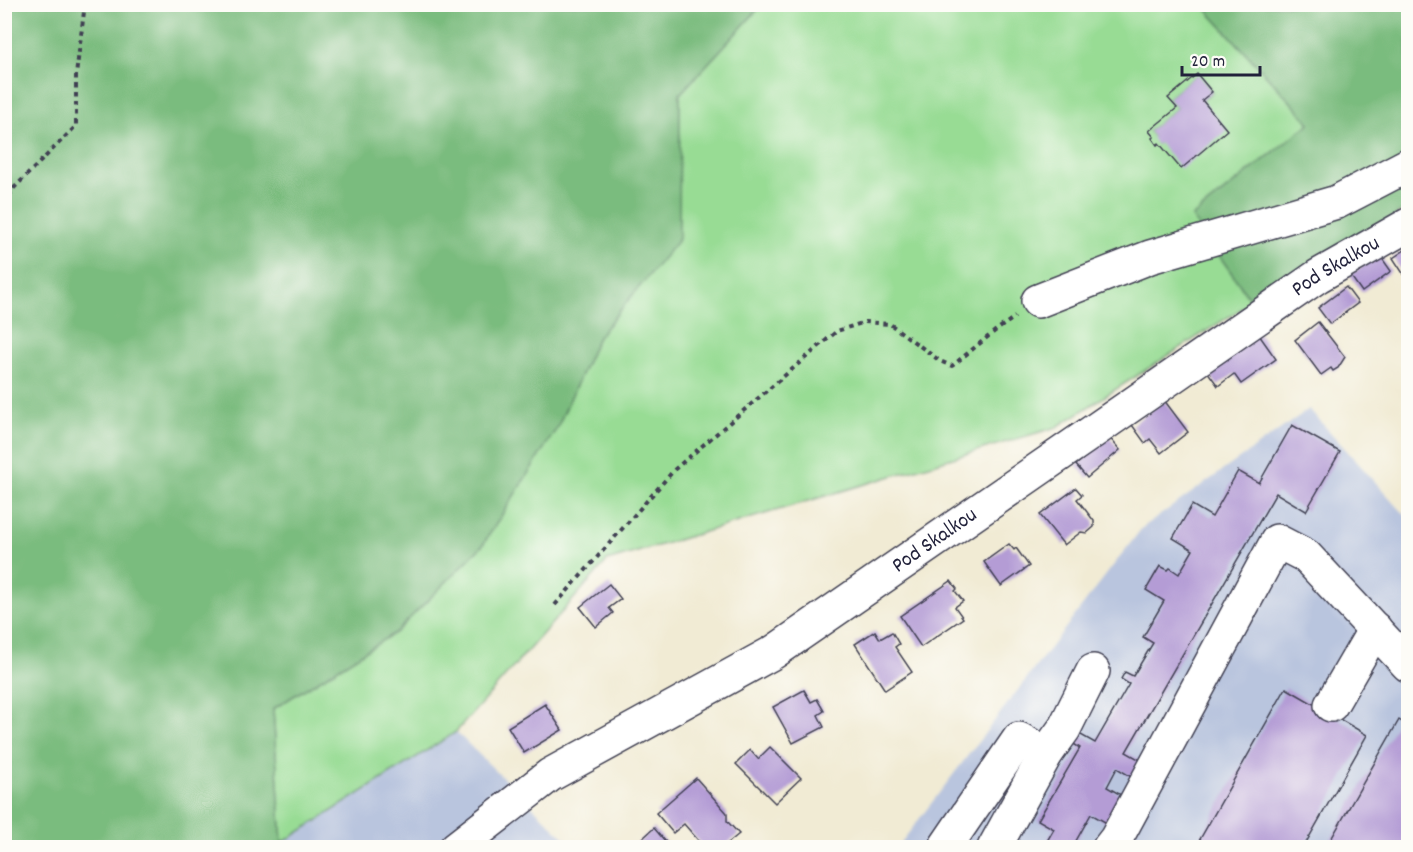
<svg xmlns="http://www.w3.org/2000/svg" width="1413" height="852" viewBox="0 0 1413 852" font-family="Dekko,sans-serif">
<rect width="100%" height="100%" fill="#fdfcf7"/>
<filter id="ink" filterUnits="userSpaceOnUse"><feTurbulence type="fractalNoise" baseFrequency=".0167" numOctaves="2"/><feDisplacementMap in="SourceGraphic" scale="12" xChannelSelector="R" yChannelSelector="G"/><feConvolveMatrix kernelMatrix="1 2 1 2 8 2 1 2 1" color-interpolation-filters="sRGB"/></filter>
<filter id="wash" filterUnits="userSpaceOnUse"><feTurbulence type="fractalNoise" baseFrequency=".008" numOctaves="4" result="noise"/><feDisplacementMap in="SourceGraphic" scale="24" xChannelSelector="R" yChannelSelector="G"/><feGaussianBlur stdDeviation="1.35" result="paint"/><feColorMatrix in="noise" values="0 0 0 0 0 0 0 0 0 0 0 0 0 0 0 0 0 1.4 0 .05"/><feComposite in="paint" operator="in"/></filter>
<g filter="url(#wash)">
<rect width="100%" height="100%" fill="#f1ebd4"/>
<g fill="#b9c5de">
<path d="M1309,409L1408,518V847L897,848L1142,528Z"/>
<path d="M456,732L574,847L279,848L282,843Z"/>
</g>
<path fill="#98dc94" stroke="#5d7f68" stroke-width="1.5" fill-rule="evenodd" d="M762,5H1202L1310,123L1192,217L1252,302L1057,427L607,561L456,732L282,843L273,709L396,632L482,546L557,428L598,337L678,239L680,94ZM1197,74L1212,92L1157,144L1154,137L1149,131L1177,108L1168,98Z"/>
<g fill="#7abc7e" stroke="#4e6f5c" stroke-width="1.5">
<path d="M5,4L762,5L680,94L679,239L598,337L557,428L482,546L396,632L273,709L282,843L279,847H5Z"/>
<path d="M1202,5H1408V208L1252,302L1192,217L1310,123Z"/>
</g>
<g id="blocks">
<g fill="#b49cd5">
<path d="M1197,74L1212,92L1202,100L1227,130L1181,169L1159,143L1157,145L1152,138L1154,137L1149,131L1177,108L1168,98Z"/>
<path d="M1408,248V281L1393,258Z"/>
<path d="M1379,254L1391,271L1362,292L1350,275Z"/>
<path d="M1346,287L1358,303L1330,324L1318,308Z"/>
<path d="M1318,322L1345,357L1338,368L1333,371L1331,368L1321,375L1295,340Z"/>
<path d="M1257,332L1276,359L1241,384L1234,374L1218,386L1207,371Z"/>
<path d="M1164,400L1188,432L1161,453L1150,439L1145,443L1132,425Z"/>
<path d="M1292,425L1340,452L1306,511L1276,493L1126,752L1151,766L1141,783L1117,768L1107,787L1128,799L1112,826L1091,814L1072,848H1043L1054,829L1038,820L1080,748L1069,741L1074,731L1095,743L1129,684L1121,679L1125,672L1133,676L1153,643L1143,637L1164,601L1146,590L1160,566L1168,570L1170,568L1179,574L1193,550L1173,538L1192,505L1212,517L1238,471L1259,483Z"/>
<path d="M1109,437L1120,450L1087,478L1076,465Z"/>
<path d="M1076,488L1082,495L1077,499L1094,521V527L1087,533L1081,532L1064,545L1040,515Z"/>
<path d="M1009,544L1014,550L1016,548L1029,566L1001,586L984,562Z"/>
<path d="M951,581L957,589L955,591L963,601L955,607L963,618L921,647L900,616Z"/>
<path d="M609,584L621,599L609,608L613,613L596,627L580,607Z"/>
<path d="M875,631L880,639L892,632L899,644L895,647L912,672L885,690L855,644Z"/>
<path d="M1286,688L1367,735L1303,848H1195Z"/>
<path d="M804,690L811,702L817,699L824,711L818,715L824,727L793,743L773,707Z"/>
<path d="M545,704L562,730L524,753L508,727Z"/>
<path d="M1399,720L1408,726V848H1326Z"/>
<path d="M770,747L801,778L775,803L736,764L750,750L758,759Z"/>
<path d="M696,778L727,813V821L739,834L722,848H705L684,824L673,833L656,813Z"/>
<path d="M654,828L671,848H632Z"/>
</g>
</g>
</g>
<g filter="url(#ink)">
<use href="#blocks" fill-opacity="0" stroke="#414052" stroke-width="1.5"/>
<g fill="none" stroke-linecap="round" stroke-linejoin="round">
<g stroke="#414052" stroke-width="36">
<g id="minor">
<path d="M1038,301L1150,257L1337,202L1408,165"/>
<path d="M1331,705L1375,629"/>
<path id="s1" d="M456,848L550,775L774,652L1318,276L1408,225"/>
<path d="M948,848L946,846L1019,739L1046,754"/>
<path d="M994,848L1046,754L1064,729L1093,671"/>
<path d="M1109,848L1116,839L1277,541L1306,556L1408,665"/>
</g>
</g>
<g stroke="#414052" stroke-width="4" stroke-dasharray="4.5 4.5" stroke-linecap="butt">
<path d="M4,204L14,188L76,126V75L85,4"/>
<path d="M555,605L675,469L837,331L865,322L890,324L940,361L952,366L995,331L1015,317"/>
</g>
<use href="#minor" stroke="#fff" stroke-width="33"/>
</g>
</g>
<g text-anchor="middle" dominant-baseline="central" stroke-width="6" stroke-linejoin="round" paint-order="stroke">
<g font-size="22" fill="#22223b" stroke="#fdfcf7">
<text stroke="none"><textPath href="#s1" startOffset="1056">Pod Skalkou</textPath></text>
<text stroke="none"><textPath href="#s1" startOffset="570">Pod Skalkou</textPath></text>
</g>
</g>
<rect width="1413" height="852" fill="none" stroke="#fdfcf7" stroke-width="24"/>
<path d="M1182 66v9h78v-9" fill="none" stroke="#22223b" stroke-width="3"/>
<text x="1191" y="66" font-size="18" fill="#22223b" stroke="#fdfcf7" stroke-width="4.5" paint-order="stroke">20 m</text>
</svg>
